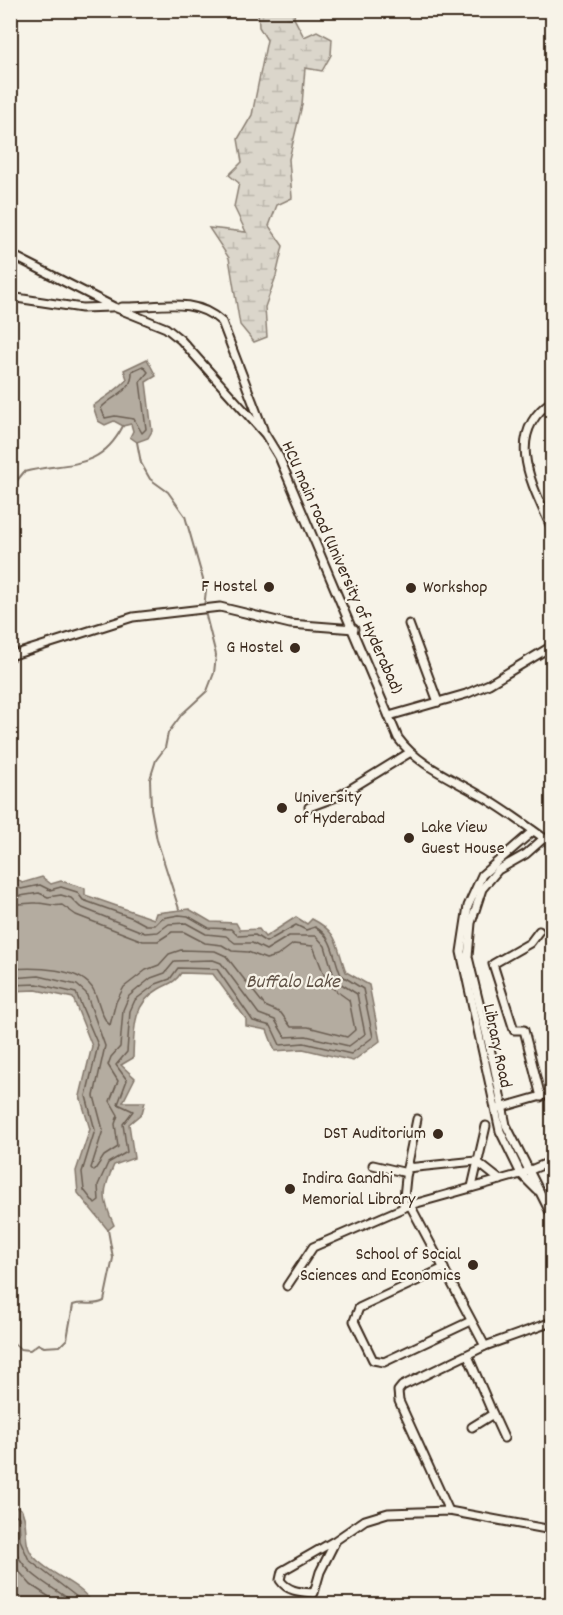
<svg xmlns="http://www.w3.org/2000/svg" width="563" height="1615" viewBox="0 0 563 1615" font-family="Dekko,sans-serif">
<defs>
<pattern id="wetland-marsh" width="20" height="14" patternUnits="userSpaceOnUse" patternTransform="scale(1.5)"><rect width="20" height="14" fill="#dbd6cb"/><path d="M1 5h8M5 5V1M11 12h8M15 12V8" fill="none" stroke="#bdb8ae"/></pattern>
</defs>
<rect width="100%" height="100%" fill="#f7f3e8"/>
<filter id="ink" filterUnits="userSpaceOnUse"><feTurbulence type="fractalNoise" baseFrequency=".0167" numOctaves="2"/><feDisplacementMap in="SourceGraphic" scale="12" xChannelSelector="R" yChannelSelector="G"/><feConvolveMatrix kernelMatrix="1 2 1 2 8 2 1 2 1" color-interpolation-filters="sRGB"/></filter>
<g filter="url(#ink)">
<path fill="url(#wetland-marsh)" stroke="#8b8074" stroke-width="1.5" d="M258,11H295L294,18L304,37L317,31L332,39L331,55L322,71L305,68L302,105L289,159L292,198L277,205L269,226L283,246L276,276L265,307L267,337L254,342L240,325L229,258L209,228L246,232L234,207L239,183L229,175L242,162L238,139L252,115L267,40L259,27Z"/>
<g fill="#b4aca0" stroke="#84786c" stroke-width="1.5">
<path d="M147,359L156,376L146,382L152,431L148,438L137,442L130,437L133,431L131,424L123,426L114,421L105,425L98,421L93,406C104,397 119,390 127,379L124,370Z"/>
<path d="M11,873L22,883L42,877L51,884L61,881L85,888V895L154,919L156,913L189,909L211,922L236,923L240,930L259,929L265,937L296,917L307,924L312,919C340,933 336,946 346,972L369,985L380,1041L353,1061L303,1049L275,1051L267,1030L246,1026V1019L213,974L181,973C174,984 169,983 159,989C132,1004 134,1030 133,1058L121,1065L135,1078L123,1102H145L142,1113L129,1124L134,1158L114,1165C102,1191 102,1199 114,1225L108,1230L78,1193L76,1171L90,1129L80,1096L92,1046L73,998L36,990L11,991Z"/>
<path d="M11,1505L21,1509C30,1524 21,1542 34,1557C51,1576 80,1583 93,1604H11Z"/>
</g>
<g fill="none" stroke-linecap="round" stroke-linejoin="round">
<g stroke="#6b5e52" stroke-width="1.5">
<path d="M143,366L148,372L140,382L146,429L142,433L134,419L115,416L105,418L101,408C113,394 133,393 132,371Z"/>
<path d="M10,881L21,889L40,885L50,890L61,887L77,892L83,900L133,918L146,925H155L162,918L179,915L188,916L209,928L231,929L238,936L255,935L266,942L296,925L306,930L315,927C334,937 333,957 341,975L363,989L373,1037L351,1054L304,1043L280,1045L271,1026L253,1021L217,969L178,968L170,979L156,984L135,1000L130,1011L127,1052L116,1065L127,1080L118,1104L133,1111L123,1124L127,1152L108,1163L98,1185L99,1201L95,1204L84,1190L82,1172L95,1130L86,1096L98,1045L76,993L37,984L10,985"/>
<path d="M10,891L20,896L39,893L48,897L61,895L71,898L80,907L145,933L158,932L169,924L186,923L206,934L226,936L235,943H252L266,950L289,936H316L325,946L335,980L357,994L365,1034L349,1046L306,1036L285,1037L275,1020L259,1014L221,963L213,960L175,961L165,973L151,978L129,996L123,1010L120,1047L111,1057L108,1065L118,1081L110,1101L118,1115L115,1124L118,1147L104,1156L94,1171L91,1168L103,1130L94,1096L105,1046L86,993L77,985L39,976L10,978"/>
<path d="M10,902C21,907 26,902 36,903C46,903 52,907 62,905L76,915L143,941H158L172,932H184L205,943L222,945L232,951L248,952L266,959L277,956L293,944L313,946L328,985L349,1000L355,1030L347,1037L308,1027H291L281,1013L265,1006L226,956L215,951L181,950L169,954L159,965L146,970L124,987L116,1002L110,1025C101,1018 99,1001 94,991C83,967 33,967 10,969"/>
<path d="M10,1511L19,1517L20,1540L29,1560L86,1604"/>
<path d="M10,1519C12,1526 10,1535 13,1543C21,1575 52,1586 76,1604"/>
<path d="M10,1561L31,1585L60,1604"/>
</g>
<g stroke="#84786c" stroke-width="2">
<path d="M137,442L141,463L150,479L168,492L185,516L206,590L204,608L216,655L214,673L207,691L182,714L168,733L165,748L156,760L150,779L151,808L157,840L179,909"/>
<path d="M10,489L24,472C65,461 99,473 123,426"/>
<path d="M10,1340L20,1349L30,1350L38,1344L44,1347L60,1346L67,1339L73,1305C84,1301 93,1307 104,1301L113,1258L108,1230"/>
</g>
<g stroke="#3b2a1e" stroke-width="11">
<g id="minor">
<path d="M10,254L114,307L166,328L181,340L265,434L279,457L398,738C418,765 449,777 478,794C502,807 525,825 548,841L552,848"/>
<path d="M10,297L82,308L111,307"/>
<path d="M122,307C158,308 193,295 222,322L263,429"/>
<path d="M552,401C502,435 534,488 552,529"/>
<path d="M409,624L438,702"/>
<path d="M10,656L133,617L220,607L290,624L354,629"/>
<path d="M389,716L466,694L489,684L552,646"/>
<path d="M309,807L339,796L409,753"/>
<path d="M533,831L482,875L468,906L461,952L500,1131L521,1174L537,1190"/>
<path d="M544,838L526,854L498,870L482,889L471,923L468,957L494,1065L506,1125L552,1216"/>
<path d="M539,931L530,943L493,964L514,1030H524L541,1097"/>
<path d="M500,1108L552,1093"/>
<path d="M373,1165L407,1173"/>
<path d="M407,1168L417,1119"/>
<path d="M472,1187L486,1126"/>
<path d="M410,1205L521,1174L552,1161"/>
<path d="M403,1207L407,1168L476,1161L500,1180"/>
<path d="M444,1268L359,1308L354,1321L373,1360L384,1362L471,1321"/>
<path d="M287,1286L313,1247L410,1205L485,1346"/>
<path d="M468,1356L493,1414L472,1427"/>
<path d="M493,1414L504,1438"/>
<path d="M449,1511L399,1401L398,1391L402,1386L485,1346L552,1322"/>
<path d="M336,1540L282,1571L280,1580C288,1592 301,1592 314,1593L320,1572L336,1540L365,1520L388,1513L449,1511L552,1530"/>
</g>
</g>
<use href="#minor" stroke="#f7f3e8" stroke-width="7"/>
</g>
</g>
<g fill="#3b2a1e" stroke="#f7f3e8" stroke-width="2">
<circle cx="269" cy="587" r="6"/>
<circle cx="411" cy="588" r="6"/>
<circle cx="295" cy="648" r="6"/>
<circle cx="282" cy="808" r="6"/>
<circle cx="409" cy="838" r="6"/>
<circle cx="438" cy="1134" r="6"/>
<circle cx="290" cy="1189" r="6"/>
<circle cx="473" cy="1265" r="6"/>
</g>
<g text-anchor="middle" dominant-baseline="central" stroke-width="4.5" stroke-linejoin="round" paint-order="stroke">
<g font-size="18" fill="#3b2a1e" stroke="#f7f3e8">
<text transform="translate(341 568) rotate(66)">HCU main road (University of Hyderabad)</text>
<text transform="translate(496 1046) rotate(78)">Library Road</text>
</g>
<g font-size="18" fill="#3b2a1e" stroke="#f7f3e8" text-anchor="end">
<text x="257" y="587">F Hostel</text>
<text x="423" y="588" text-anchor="start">Workshop</text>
<text x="283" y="648">G Hostel</text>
<text x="294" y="798" text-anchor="start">University<tspan x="294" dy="21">of Hyderabad</tspan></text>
<text x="421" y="828" text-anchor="start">Lake View<tspan x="421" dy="21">Guest House</tspan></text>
<text x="426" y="1134">DST Auditorium</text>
<text x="302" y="1179" text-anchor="start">Indira Gandhi<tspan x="302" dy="21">Memorial Library</tspan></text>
<text x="461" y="1255">School of Social<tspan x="461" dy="21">Sciences and Economics</tspan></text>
</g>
<g font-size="20" font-style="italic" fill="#5f5145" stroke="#f7f3e8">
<text x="293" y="983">Buffalo Lake</text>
</g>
</g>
<rect width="563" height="1615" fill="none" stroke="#f7f3e8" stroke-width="36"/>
<rect x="18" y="18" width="527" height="1579" fill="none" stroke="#3b2a1e" stroke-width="2" filter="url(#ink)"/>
</svg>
